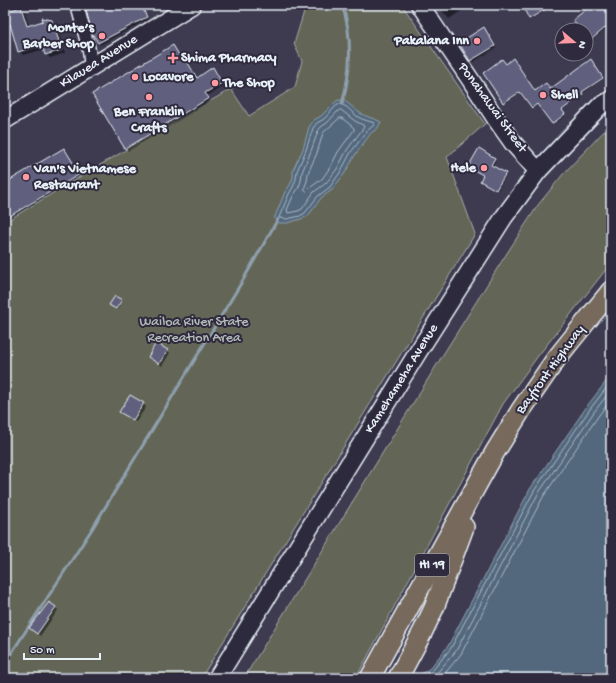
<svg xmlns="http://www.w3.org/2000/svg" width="616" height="683" viewBox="0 0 616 683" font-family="'Gochi Hand',sans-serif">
<rect width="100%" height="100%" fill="#3e3a50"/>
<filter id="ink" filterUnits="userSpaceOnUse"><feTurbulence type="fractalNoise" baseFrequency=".025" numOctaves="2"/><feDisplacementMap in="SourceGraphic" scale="8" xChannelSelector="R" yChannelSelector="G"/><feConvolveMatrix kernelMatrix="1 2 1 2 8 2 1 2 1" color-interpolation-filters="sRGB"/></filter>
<g filter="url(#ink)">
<g fill="#646657" stroke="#a6aca8">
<path d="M306,5H402L485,124L447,157L475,234L201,678H5V222L81,176L231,89L249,116L295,87L302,61L294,44Z"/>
<path d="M611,124V263L538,356L503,404L356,678H244L444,353L500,264L538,205L564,173Z"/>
</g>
<g fill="#52687d" stroke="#8e9fae">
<path d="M338,100C348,100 352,108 360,113C366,117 374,118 381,122L377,129L371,133L355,155L345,173L332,190L321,198L308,216L301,219L287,223H280L276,221L274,219L285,192L290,185L293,178V170L303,149L309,127L314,120L321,116L332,105Z"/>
<path d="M611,375V678H415L430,668L448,646L530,489L587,406Z"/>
</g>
<g fill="#0007">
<path d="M97,5H141L148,19L100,45L93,32Z"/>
<path d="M438,5H470L449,19L444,13Z"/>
<path d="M523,5H556L531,19Z"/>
<path d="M593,5H607L611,10V25L591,41L586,35V30H582Z"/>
<path d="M21,8L25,12L29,26L52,20L56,24L65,53L50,58L46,54L45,49L23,55L19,51L12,29L8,25L5,19V13Z"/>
<path d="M486,31L496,48L473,62L471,60Z"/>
<path d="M175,49L183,61L185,59L188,62L198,78L213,69L216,71L224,86L207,96L211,101L128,151L126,148Z"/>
<path d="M591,62L603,79L582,94L583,95L562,111L565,116L554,124L538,104L534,108L521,92L505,103L504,102L506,65L535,92L550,90Z"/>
<path d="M65,150L80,175L5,221V184Z"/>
<path d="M479,150L495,159L496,160L492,167L506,175L498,190L482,182L484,175Z"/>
<path d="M121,301L122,302L117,310L112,306Z"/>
<path d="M167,351L170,353L162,366L149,357Z"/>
<path d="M143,404L146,407L136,422L120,412Z"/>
<path d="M55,607L58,610L40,636L31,627Z"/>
</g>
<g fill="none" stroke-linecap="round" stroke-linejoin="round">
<g stroke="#acbac7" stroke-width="1">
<path d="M340,104C348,106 352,113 358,117C363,120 369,121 374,123V125L368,130L351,152L341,171L330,187L318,196L305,213L300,216L287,219L280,218L279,217L280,215L289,194L293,187L296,179L297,171L306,150L313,128L317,123L324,119L335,107Z"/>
<path d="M341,110L355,121L363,125L364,127L347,150L337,169L326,183L314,192L302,209L298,211L288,213L287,210L293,196L298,189L301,181L302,172L311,151L318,131L321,127L327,123L338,111Z"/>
<path d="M340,118H342L354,128V130L338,152L331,166L322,179L311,187L307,191H305L304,189L307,181L308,173L317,153L323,133Z"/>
<path d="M422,678L433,670L451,648L534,491L590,409L611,382"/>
<path d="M431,678L436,674L456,651L538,494L594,412L611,390"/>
<path d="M441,678L461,654L543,497L599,415L611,400"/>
</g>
<g stroke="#8e9fae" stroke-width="3">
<path d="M342,5C353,36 351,72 342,104"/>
<path d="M5,663L92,529L243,280L278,219"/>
</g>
</g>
<g fill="#615f7d" stroke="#e8f1f8">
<path d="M95,5H141L147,17L98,43L92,33L86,10Z"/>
<path d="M522,5H553L529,19Z"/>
<path d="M591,5H608L611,8V23L586,44V30H580L573,20Z"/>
<path d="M21,7L27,26L43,21L42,18L52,20L62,50L45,55L42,45L18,52L10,24L7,25L5,19V12Z"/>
<path d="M484,27L495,46L470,61L459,43Z"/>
<path d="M173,45L182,60L185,58L197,78L213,67L222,83L205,93L209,98L125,149L92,94Z"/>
<path d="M513,58L535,91L546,83L550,89L591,59L603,78L582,92L583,94L562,110L565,114L552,124L537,104L532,108L520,92L503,103L483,73L502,59L506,64Z"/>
<path d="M64,148L80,174L5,219V183Z"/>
<path d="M479,148L495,158L491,165L506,173L496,190L480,181L483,175L468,167Z"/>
<path d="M115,296L122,300L116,309L109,305Z"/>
<path d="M156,343L168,350L159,364L148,357Z"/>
<path d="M130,395L144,403L133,420L119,412Z"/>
<path d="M49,602L56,607L37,634L29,628Z"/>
</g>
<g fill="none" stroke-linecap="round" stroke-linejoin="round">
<g stroke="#e8f1f8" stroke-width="15">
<path id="street" d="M77,5L89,50L90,59L93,66"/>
</g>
<g stroke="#e8f1f8" stroke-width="20">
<g id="secondary">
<path d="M420,5L470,79L496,119L513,143L538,171"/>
<path d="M5,120L192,5"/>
<path d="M217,678L418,352L504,217L538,171L599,107L611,100"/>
</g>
</g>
<g stroke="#e8f1f8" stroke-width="22">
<g id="primary">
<path d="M370,678L495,452L521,410L556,359L572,339L611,291"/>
<path d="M398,678L422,633L434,608L464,527"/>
</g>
</g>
<use href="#street" stroke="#2f2a3d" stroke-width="12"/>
<use href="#secondary" stroke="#2f2a3d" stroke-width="17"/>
<use href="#primary" stroke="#77695c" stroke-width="19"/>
</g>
</g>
<g fill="#ff9aa2" stroke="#2f2a3d" stroke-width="1.5">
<circle cx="102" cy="36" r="4"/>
<circle cx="477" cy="41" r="4"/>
<path d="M171 52h4v4h4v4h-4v4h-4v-4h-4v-4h4z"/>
<circle cx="135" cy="77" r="4"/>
<circle cx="215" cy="83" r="4"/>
<circle cx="543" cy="95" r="4"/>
<circle cx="149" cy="97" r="4"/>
<circle cx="484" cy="168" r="4"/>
<circle cx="26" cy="177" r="4"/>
</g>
<g text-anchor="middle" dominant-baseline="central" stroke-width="4" stroke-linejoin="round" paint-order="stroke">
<rect fill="#2f2a3d" stroke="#b0b5c0" stroke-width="1" x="415" y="554" width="34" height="22" rx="3"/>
<g font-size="13" font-weight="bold" fill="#e8f1f8">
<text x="432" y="565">HI 19</text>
</g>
<g font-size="14" font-weight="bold" fill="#e8f1f8" stroke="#2f2a3d" text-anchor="start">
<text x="94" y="28" text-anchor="end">Monte’s<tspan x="94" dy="16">Barber Shop</tspan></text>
<text x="469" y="41" text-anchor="end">Pakalana Inn</text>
<text x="181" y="58">Shima Pharmacy</text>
<text x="143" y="77">Locavore</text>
<text x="223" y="83">The Shop</text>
<text x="551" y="95">Shell</text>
<text x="149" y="112" text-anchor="middle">Ben Franklin<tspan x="149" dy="16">Crafts</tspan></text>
<text x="476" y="168" text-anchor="end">Hele</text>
<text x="34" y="169">Van's Vietnamese<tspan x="34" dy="16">Restaurant</tspan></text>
</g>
<g font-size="14" fill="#e8f1f8" stroke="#2f2a3d">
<text transform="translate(99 62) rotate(-32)">Kilauea Avenue</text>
<text transform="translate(492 108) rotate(54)">Ponahawai Street</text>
<text transform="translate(551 370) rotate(-54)">Bayfront Highway</text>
<text transform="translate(402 379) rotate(-58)">Kamehameha Avenue</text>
</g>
<g font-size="14" fill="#b3b9b8" stroke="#2f2a3d">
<text x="194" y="322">Wailoa River State<tspan x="194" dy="16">Recreation Area</tspan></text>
</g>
</g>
<rect width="616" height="683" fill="none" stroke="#2f2a3d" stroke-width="20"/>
<rect x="10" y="10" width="596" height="663" fill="none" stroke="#e8f1f8" stroke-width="1.5" filter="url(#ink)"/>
<g transform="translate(574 42) rotate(109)"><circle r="19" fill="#2f2a3d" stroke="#797a88"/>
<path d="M0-3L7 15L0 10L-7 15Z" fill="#ff9aa2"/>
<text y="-6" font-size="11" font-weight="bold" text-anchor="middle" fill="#e8f1f8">N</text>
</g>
<path d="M24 653v6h76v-6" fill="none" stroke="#e8f1f8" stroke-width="2"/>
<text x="30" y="653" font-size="12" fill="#e8f1f8" stroke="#2f2a3d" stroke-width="3" paint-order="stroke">50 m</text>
</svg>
